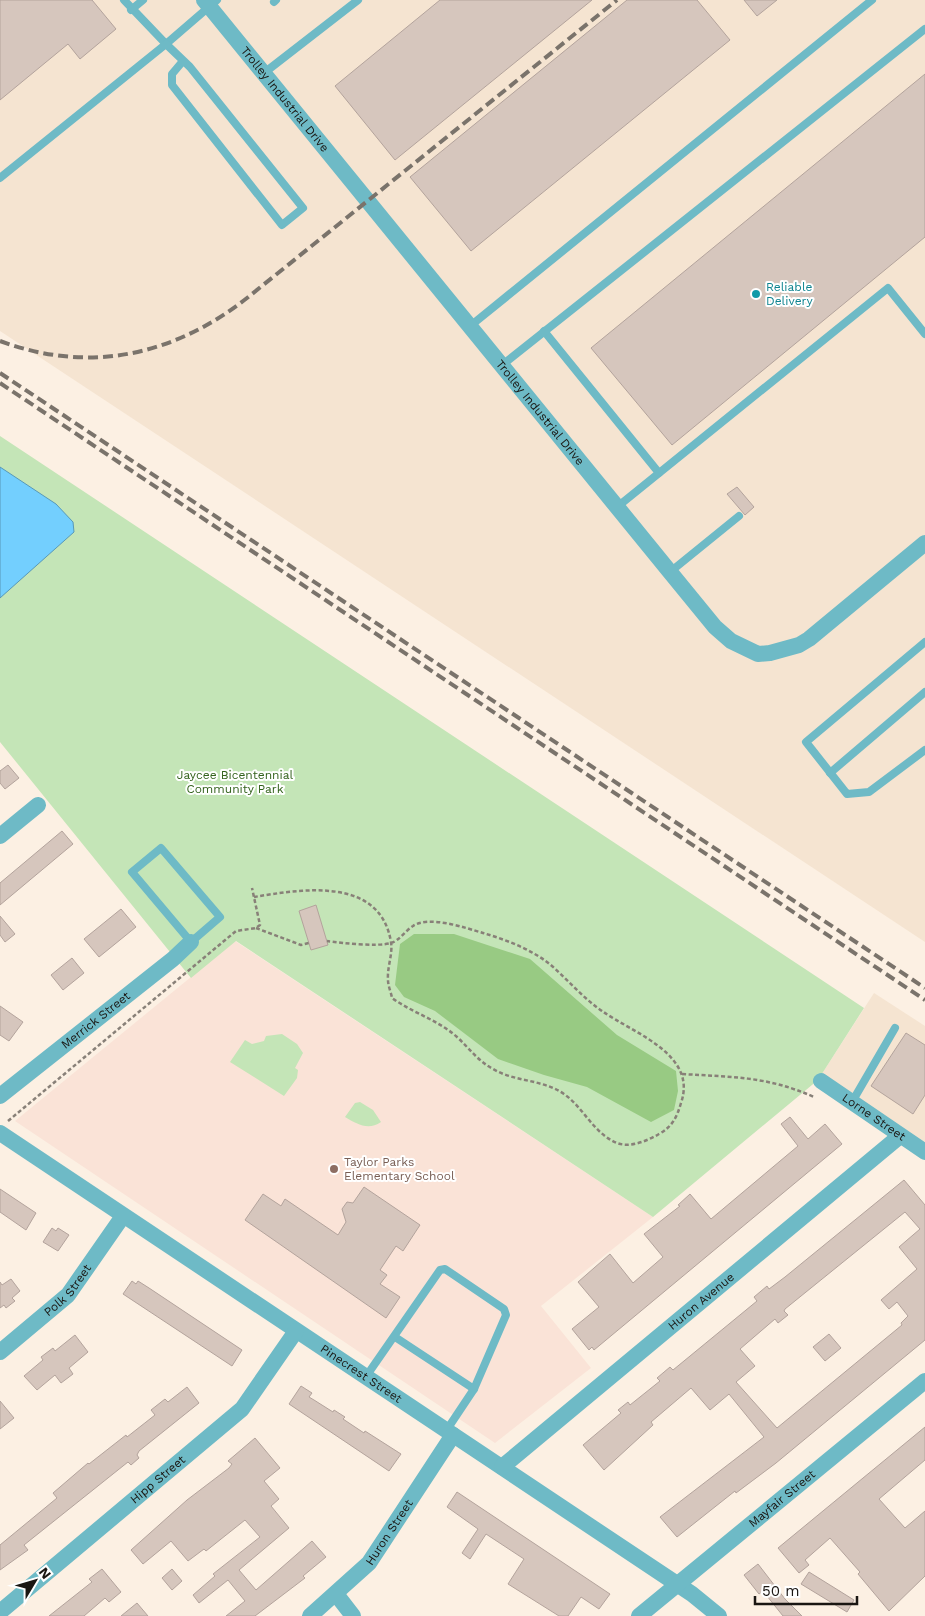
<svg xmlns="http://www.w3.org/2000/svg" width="925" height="1616" viewBox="0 0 925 1616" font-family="'Work Sans',sans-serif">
<rect width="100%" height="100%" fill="#fcf0e3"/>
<g fill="#f5e4d1">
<path d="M0,0H925V942L0,331Z"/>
<path d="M874,993L925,1026V1149L818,1080Z"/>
</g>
<path fill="#fae3d7" d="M235,941L653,1217L541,1306L591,1368L495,1443L15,1121Z"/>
<g fill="#c4e5b7">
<path d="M0,436L864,1008L818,1080L653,1217L236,941L191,978L0,742Z"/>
<path d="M282,1034L297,1044L303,1053L295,1068L298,1070L297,1078L284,1096L230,1062L245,1040L252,1044L264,1041L266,1036Z"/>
<path d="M360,1102L373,1110L381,1122C368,1131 357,1124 345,1117L355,1103Z"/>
</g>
<path fill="#98ca83" d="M414,934H454L530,959L617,1035L676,1071L678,1091L674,1110L651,1122L587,1087L544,1075L498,1059L435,1011L404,997L395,985L400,944Z"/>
<path fill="#73cffe" stroke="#5898b7" d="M0,467L56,504L73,522L74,532L0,598Z"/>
<g fill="#d6c6bd" stroke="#b3a39c" fill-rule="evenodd">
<path d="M0,0H92L116,29L80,59L68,44L0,100Z"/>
<path d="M440,0H592L395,160L335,86Z"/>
<path d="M627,0H697L730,40L471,251L410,177Z"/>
<path d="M744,0H777L757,16Z"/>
<path d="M925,74V237L672,445L591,348Z"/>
<path d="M737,487L754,507L745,515L727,494Z"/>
<path d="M8,765L19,778L5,789L0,783V771Z"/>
<path d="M62,831L73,844L0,905V883Z"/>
<path d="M316,905L328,945L311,950L299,911Z"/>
<path d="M121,909L136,927L99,957L84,939Z"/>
<path d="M0,916L15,934L5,942L0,935Z"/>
<path d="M72,958L84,973L63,990L51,975Z"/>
<path d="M0,1006L23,1022L9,1041L0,1035Z"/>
<path d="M906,1033L925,1045V1095L913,1114L871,1086Z"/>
<path d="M790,1117L808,1139L825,1124L842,1144L594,1350L592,1347L589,1350L572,1329L599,1307L578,1282L610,1254L633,1283L663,1257L644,1234L680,1206L678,1205L690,1194L711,1219L798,1146L781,1124Z"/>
<path d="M904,1180L925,1205V1340L776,1463L736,1493L735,1491L677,1537L660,1517L764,1437L729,1394L710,1410L691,1388L651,1422L653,1425L604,1470L583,1445L621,1413L618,1410L628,1402L630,1405L660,1381L657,1378L670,1367L673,1370L757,1301L754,1297L767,1286L769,1289L785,1277ZM905,1212L920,1229L899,1247L917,1269L881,1300L889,1309L897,1302L908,1316L901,1323L902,1325L777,1428L736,1382L755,1366L740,1349L775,1319L778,1323L788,1315L784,1311L785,1309Z"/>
<path d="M364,1187L420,1225L403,1251L396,1246L380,1270L387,1275L380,1284L400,1297L386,1318L245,1220L263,1194L281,1206L285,1199L338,1235L346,1222L342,1209L347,1202L353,1203Z"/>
<path d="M0,1189L36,1213L26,1230L0,1212Z"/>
<path d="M52,1228L56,1231L58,1228L69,1235L58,1251L43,1242Z"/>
<path d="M11,1279L20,1291L12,1298L15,1301L6,1308L4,1305L0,1308V1282L2,1285Z"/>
<path d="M132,1281L136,1284L138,1281L149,1288L242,1350L232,1366L123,1294Z"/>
<path d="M829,1334L841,1348L825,1361L813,1347Z"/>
<path d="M75,1335L88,1352L69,1368L73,1374L61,1383L55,1375L37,1390L24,1376L43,1360L41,1357L53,1348L55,1351Z"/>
<path d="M301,1386L312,1393L309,1397L314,1400L333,1412L334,1410L345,1417L343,1419L364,1433L365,1431L401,1454L389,1471L289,1404Z"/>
<path d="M187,1387L199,1403L139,1451L137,1455L139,1458L131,1465L128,1462L24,1545L28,1550L0,1570V1545L57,1498L53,1493L88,1463L89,1464L126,1435L127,1437L155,1415L151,1410L165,1399L168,1402Z"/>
<path d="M0,1401L14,1418L0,1429Z"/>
<path d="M925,1427V1460L879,1499L905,1528L925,1511V1576L889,1611L858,1574L860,1572L830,1538L805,1560L809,1565L799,1573L778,1548Z"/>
<path d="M255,1438L280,1468L264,1481L279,1499L271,1506L289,1528L239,1570L256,1590L312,1541L326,1557L303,1576L305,1578L255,1616H226L245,1601L228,1580L199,1603L193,1595L215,1576L213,1574L260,1537L245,1520L206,1551L204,1549L188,1561L171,1541L143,1564L131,1550L187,1500L229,1468L232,1464L228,1461Z"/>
<path d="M457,1492L610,1594L599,1609L581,1597L568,1616H559L508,1584L524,1559L486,1534L470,1559L462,1553L478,1529L447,1507Z"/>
<path d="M758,1564L785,1599L802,1616H783L763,1591L759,1594L744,1575Z"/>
<path d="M102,1569L121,1592L109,1602L105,1598L84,1616H49L92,1582L89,1579Z"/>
<path d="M172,1569L182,1581L172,1590L162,1578Z"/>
<path d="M809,1572L854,1600L847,1612L801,1584Z"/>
<path d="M137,1603L148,1616H121Z"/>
</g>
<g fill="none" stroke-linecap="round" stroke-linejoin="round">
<g stroke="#888078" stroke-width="2.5" stroke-dasharray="4 2.5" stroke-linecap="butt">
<path d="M254,897C302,889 380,876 391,942C393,954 387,967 388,980C388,986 391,992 392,998C413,1013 438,1020 457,1037C469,1048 478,1061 493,1069C515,1082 542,1079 564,1094C584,1108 593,1133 617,1143C630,1148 647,1141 659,1134C672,1127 677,1117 681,1103C698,1054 633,1033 602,1011C583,998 569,981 552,966C533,950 507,940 483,933C466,928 429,915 413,926C406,930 399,941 391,943C377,947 342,943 327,941"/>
<path d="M256,928L301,945L309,943"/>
<path d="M682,1074C731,1077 767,1076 814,1097"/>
<path d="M8,1121L236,931L256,928L260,925L252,888"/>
</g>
<g stroke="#6ebac6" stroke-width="8">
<path d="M124,0L166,44L217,0"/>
<path d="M274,2L276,0"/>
<path d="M131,10L143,0"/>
<path d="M264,73L358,0"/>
<path d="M0,178L166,44L190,67L303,208L282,225L172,85V74L183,61"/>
<path d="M469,327L872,0"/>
<path d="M544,331L659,473"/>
<path d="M501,366L925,29"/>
<path d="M617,507L888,288L925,334"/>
<path d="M670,572L739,516"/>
<path d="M925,642L806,742L847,794L869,792L925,750"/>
<path d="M830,773L925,692"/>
<path d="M161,848L220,917L191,942L132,872Z"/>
<path d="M852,1102L895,1028"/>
<path d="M395,1337L474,1389"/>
<path d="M365,1378L440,1270L445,1269L504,1309L506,1315L474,1389L446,1431"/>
</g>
<g stroke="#6ebac6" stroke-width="16">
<path id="s1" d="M204,0L670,572L715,627L731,641L758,654L770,653L799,645L809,639L925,543"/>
<path d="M0,836L38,805"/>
<path id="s2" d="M821,1081L925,1152"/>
<path id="s3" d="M0,1096L173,959L191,942"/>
<path id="s4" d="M0,1133L692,1594L719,1616"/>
<path id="s5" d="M0,1352L68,1295L123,1216"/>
<path id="s6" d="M502,1467L900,1136"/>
<path d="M336,1594L353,1616"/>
<path id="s7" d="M0,1612L242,1409L296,1331"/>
<path id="s8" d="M310,1616L369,1563L453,1435"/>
<path id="s9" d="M639,1616L925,1381"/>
</g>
<g stroke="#7a736b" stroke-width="4" stroke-dasharray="10 5" stroke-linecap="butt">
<path d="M0,341C89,374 173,356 247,298L617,0"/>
<path d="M0,373L925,988"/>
<path d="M0,383L925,1000"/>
</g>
</g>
<circle fill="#0f9aa8" stroke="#fff" stroke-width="2" cx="756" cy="294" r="5"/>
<circle fill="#8d6e63" stroke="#fff" stroke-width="2" cx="334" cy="1169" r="5"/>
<g text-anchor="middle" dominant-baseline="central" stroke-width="4" stroke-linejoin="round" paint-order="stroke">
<g font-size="12" fill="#1a1612" stroke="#fff">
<text stroke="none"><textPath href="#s1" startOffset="128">Trolley Industrial Drive</textPath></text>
<text stroke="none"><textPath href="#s1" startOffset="532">Trolley Industrial Drive</textPath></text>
<text stroke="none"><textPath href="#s3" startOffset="122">Merrick Street</textPath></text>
<text stroke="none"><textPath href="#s2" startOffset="64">Lorne Street</textPath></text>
<text stroke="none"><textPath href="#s5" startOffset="92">Polk Street</textPath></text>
<text stroke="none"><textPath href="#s6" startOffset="259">Huron Avenue</textPath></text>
<text stroke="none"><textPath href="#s4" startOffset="434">Pinecrest Street</textPath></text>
<text stroke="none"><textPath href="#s7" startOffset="206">Hipp Street</textPath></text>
<text stroke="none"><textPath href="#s9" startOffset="185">Mayfair Street</textPath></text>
<text stroke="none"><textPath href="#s8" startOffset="116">Huron Street</textPath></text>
</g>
<g font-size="12" fill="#0d838f" stroke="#fff" text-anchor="start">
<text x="766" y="287">Reliable<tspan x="766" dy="14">Delivery</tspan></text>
</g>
<g font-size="12" fill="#33621c" stroke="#fff">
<text x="235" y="775">Jaycee Bicentennial<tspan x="235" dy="14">Community Park</tspan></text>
</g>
<g font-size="12" fill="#785e54" stroke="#fff" text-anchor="start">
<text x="344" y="1162">Taylor Parks<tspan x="344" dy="14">Elementary School</tspan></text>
</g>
</g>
<g transform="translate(35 1581) rotate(52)" stroke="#ffffff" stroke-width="4" paint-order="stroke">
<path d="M0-4L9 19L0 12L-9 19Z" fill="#1a1612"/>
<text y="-8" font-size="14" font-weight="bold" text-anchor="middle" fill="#1a1612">N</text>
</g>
<path d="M755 1596v8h102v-8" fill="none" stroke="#1a1612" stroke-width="2.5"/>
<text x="762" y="1596" font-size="15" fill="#1a1612" stroke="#ffffff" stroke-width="4" paint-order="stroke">50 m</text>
</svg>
